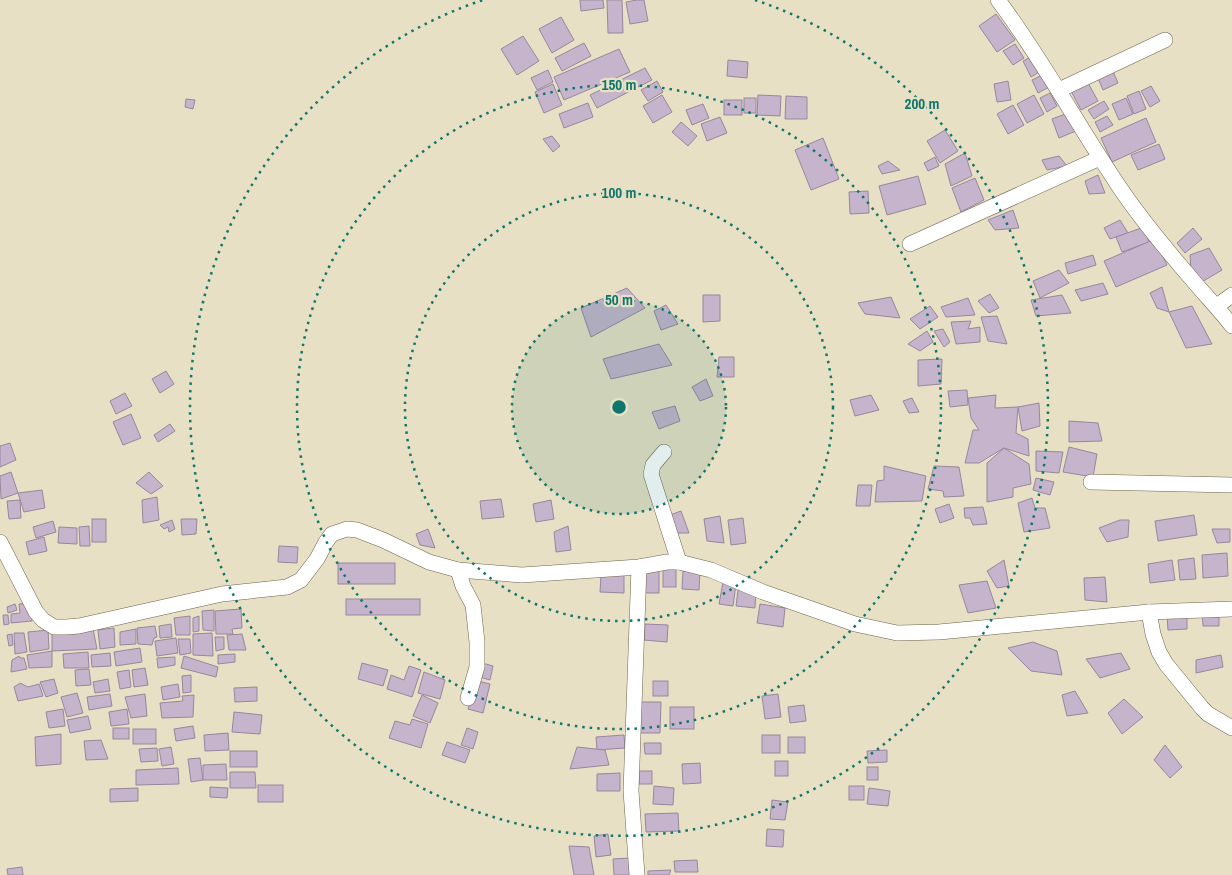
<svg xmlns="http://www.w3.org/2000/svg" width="1232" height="875" viewBox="0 0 1232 875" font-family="'Archivo Narrow',sans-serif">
<rect width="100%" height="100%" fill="#e8e0c4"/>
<g fill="#c5b4cc" stroke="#97879e">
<path d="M580,0H603L604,8L581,11Z"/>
<path d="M607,0H622L623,33H608Z"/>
<path d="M637,0H644L648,21L630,24L626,2Z"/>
<path d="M996,14L1015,40L997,52L979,26Z"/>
<path d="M561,17L574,40L552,53L539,29Z"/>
<path d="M523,36L539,61L517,75L501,49Z"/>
<path d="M584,43L591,56L562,71L555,58Z"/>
<path d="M1015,44L1024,58L1013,65L1003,51Z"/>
<path d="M619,49L630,72L564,100L554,77Z"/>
<path d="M1033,56L1041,71L1031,77L1023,61Z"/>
<path d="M728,60L748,62L747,78L727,76Z"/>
<path d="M645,68L652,80L597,108L590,95Z"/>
<path d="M1112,69L1118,83L1103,90L1097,76Z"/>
<path d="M548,70L553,82L537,90L531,78Z"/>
<path d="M1042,75L1049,87L1038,93L1032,80Z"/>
<path d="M657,81L663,92L648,101L641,90Z"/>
<path d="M1008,81L1011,100L997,102L994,84Z"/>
<path d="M1087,81L1098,101L1081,110L1070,89Z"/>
<path d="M553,84L562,105L544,113L535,92Z"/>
<path d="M1151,86L1160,101L1150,107L1141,91Z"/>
<path d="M1139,91L1146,109L1134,114L1127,96Z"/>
<path d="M1050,93L1057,106L1047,112L1040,98Z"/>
<path d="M662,95L672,112L653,123L643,106Z"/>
<path d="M758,95L781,96L780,116L757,115Z"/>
<path d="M1034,95L1044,114L1027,123L1017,104Z"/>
<path d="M786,96L807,97V119H785Z"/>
<rect x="744" y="98" width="12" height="15"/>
<path d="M1126,98L1133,114L1119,120L1112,104Z"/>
<path d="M186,99L195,100L193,109L185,107Z"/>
<rect x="724" y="100" width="18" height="15"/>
<path d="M1104,101L1109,109L1094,119L1088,110Z"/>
<path d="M588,103L593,117L564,128L559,114Z"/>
<path d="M703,104L709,118L692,125L686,110Z"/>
<path d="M1013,105L1024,125L1008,134L997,114Z"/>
<path d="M1068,113L1076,131L1059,138L1052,119Z"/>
<path d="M1107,116L1113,125L1100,132L1095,122Z"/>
<path d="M720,117L727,133L707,141L701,124Z"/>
<path d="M1146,118L1156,142L1112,162L1101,138Z"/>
<path d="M681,122L697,136L688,146L672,132Z"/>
<path d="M945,130L958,151L940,163L927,141Z"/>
<path d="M552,136L560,146L553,152L543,139Z"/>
<path d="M823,138L839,179L811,190L795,150Z"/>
<path d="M1159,144L1165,159L1138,170L1131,155Z"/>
<path d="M965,153L972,176L951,186L945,164Z"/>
<path d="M1059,156L1067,166L1047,170L1042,160Z"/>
<path d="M935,157L939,166L928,171L924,163Z"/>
<path d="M888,161L900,170L882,174L878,166Z"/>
<path d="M1098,175L1105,193L1089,194L1085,181Z"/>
<path d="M918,176L926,204L887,215L879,186Z"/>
<path d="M975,178L984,200L961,212L952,188Z"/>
<path d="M868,191L869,213L850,214L849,192Z"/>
<path d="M1013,210L1019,228L995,230L988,220Z"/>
<path d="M1120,220L1128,233L1110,239L1104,228Z"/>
<path d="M1144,227L1149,242L1122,252L1116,237Z"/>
<path d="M1193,228L1202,239L1185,253L1177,243Z"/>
<path d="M1155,239L1167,265L1116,287L1104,261Z"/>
<path d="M1209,248L1222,270L1200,283L1191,270L1190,255Z"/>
<path d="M1093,255L1096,265L1068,274L1065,263Z"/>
<path d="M1059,270L1069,283L1040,298L1033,281Z"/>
<path d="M1103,283L1108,294L1081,301L1075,290Z"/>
<path d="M1162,287L1169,312L1157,308L1150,293Z"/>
<path d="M627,288L645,308L591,337L581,308Z"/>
<path d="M990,294L999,308L989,313L978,301Z"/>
<path d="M703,295H720V321L703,322Z"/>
<path d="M1062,295L1071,313L1036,316L1031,300Z"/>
<path d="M891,297L900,318L865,314L858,303Z"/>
<path d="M968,298L975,315L946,317L941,307Z"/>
<path d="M666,305L678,324L661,330L654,311Z"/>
<path d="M930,306L938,317L920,329L910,319Z"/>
<path d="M1192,306L1212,344L1186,348L1169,312Z"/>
<path d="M997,316L1007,344L988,341L981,317Z"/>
<path d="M971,321L968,329L980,327V342L956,344L951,322Z"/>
<path d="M943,329L950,342L944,347L934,331Z"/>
<path d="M927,331L933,342L920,351L908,344Z"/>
<path d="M659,344L672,365L611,379L603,359Z"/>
<path d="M719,357H734V377H717Z"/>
<path d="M942,359L941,384L918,386V360Z"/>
<path d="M166,371L174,384L160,393L152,379Z"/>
<path d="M706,379L713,396L700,401L692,387Z"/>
<path d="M967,390L968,405L950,407L948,391Z"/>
<path d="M125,393L132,406L116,414L110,401Z"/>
<path d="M871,395L879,410L855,416L850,400Z"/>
<path d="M996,395L995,408L1018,407L1016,433L1028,439L1029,456L1004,448L979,463H965L973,430H979L971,418L968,398Z"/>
<path d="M912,398L919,412L909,413L903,401Z"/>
<path d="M1039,403L1040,426L1022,431L1018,407Z"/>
<path d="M675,406L680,421L659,429L652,412Z"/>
<path d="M131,414L141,438L123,445L113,422Z"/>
<path d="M1069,421L1098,423L1102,441L1069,442Z"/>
<path d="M170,424L175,431L158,442L154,435Z"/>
<path d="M10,443L16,460L0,467V446Z"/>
<path d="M1069,447L1097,454L1093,477L1063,472Z"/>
<path d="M1004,448L1029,464L1031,484L1013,488V497L987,502V463Z"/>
<path d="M1036,451L1063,452L1059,473L1036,471Z"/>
<path d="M884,466L926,476L922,501L875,502L877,481L884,480Z"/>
<path d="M934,466L959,467L964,496L944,497L943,491L928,489Z"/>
<path d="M11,472L18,493L1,499L0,476Z"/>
<path d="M149,472L163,486L151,494L136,483Z"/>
<path d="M1036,478L1054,482L1050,495L1033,490Z"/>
<path d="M858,485H872L870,506H856Z"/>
<path d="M42,490L45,508L24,512L18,493Z"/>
<path d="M157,497L159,520L143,523L142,500Z"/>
<path d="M1032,498L1035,508H1045L1050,528L1024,532L1018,503Z"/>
<path d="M501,499L504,517L482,519L480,501Z"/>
<path d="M20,500L21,518L9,519L7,501Z"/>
<path d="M551,500L554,519L536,522L533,504Z"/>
<path d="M949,504L954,518L940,523L935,509Z"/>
<path d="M983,507L987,524L973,525L970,518H965L964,508Z"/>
<path d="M681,511L689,533H677L670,515Z"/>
<path d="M1194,515L1197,535L1158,541L1155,521Z"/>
<path d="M720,516L724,543L707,541L704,519Z"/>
<path d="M743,518L746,543L731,545L728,520Z"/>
<rect x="92" y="519" width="14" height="23"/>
<path d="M181,519H197L196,534L182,535Z"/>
<path d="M172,520L175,529L169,532L168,527L164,529L160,525Z"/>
<path d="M1120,520H1129L1128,537L1107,542L1099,528Z"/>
<path d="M53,521L56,532L36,538L33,527Z"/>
<path d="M89,526L90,546H80L79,527Z"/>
<path d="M568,526L571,550L556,552L554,532Z"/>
<path d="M59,527L77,528V544L58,543Z"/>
<path d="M428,529L435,548L420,545L416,534Z"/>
<path d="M1212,529H1230V542L1217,543Z"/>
<path d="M44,537L47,551L29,555L26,542Z"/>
<path d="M279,546L298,547L297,563L278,562Z"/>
<path d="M1227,553L1228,576L1203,578L1202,555Z"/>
<path d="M1194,558L1196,579L1180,580L1178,560Z"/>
<path d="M1004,560L1009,586L997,588L987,571Z"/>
<path d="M1172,560L1175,580L1150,583L1148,564Z"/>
<rect x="338" y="563" width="57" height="21"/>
<rect x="663" y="566" width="13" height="21"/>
<rect x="645" y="568" width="14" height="25"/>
<path d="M683,571L700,572L699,590L682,589Z"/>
<path d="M601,574H624V593L600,592Z"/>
<path d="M1105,577L1107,602L1085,600L1084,578Z"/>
<path d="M987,581L996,608L968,613L959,585Z"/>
<path d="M723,582L736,584L733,606L719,604Z"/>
<path d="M738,590L756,592L755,608L736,606Z"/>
<rect x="346" y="599" width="74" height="16"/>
<path d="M30,603L32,621L11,623V614L20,613L19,604Z"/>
<path d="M15,604L17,610L8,613L7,607Z"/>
<path d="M760,604L785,608L783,627L757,623Z"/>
<path d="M241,609L242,628L232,629L233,634H216L215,611Z"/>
<path d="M214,610V631L203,630L202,611Z"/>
<path d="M1219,610V626H1203L1202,611Z"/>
<path d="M1187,613V629L1168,630L1167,614Z"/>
<path d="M3,615H8L9,624L4,625Z"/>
<path d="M190,616V635H176L174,618Z"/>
<path d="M199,616V631L193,632V618Z"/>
<path d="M171,624L172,637L160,638L159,626Z"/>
<path d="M645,624L668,625L667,642L644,640Z"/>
<path d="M155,626L157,637L154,638L152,645L138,644L137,628Z"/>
<path d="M114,628L115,647L100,649L98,630Z"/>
<path d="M93,629L97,649L52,651V632Z"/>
<path d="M136,629V644L120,645V632Z"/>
<path d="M48,630L49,649L30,652L28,632Z"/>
<path d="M14,633H24L27,652L15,654Z"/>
<path d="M212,633L213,656L193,655V634Z"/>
<path d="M12,634L13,645L9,646L7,635Z"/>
<path d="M242,634L246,650H229L227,635Z"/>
<path d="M215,637H224V649L216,651Z"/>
<path d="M176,638L178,653L157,656L155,641Z"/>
<path d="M178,639H190L191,653L180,655Z"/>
<path d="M1033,642L1057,651L1062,675L1031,671L1008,648Z"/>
<path d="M140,648L142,662L116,666L114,652Z"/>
<path d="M52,651V667L29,668L27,655Z"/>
<path d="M88,652L89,668H64L63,654Z"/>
<path d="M110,653L111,666L92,667L91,655Z"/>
<path d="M1121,653L1130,669L1100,678L1086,659Z"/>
<path d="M235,654V662L218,664V655Z"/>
<path d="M1221,655L1223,667L1196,673V660Z"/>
<path d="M19,656L20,658H24L27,669L11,672L12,660Z"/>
<path d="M184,656L218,667L216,677L181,668Z"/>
<path d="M175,657V665L158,668L157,658Z"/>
<path d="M479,662L493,666L490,680L476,676Z"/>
<path d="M362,663L388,670L383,686L358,679Z"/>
<path d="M409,666L421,670L412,697L387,689L391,675L404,680Z"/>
<path d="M145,668L148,685L134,687L132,670Z"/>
<path d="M89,669L91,685L76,686L75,670Z"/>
<path d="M129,670L131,687L120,689L117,672Z"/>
<path d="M424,672L445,680L440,699L418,693Z"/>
<path d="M191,675V692L183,693L182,676Z"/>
<path d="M54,679L58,693L46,697L40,682Z"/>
<path d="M108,679L110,691L95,693L93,682Z"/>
<path d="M475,680L490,684L483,713L468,709Z"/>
<rect x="653" y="681" width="15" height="15"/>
<path d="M20,683L28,687L39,684L43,696L18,701L14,687Z"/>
<path d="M178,684L180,697L163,700L161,687Z"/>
<path d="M257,687V701L235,702L234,688Z"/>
<path d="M1075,691L1088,713L1067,716L1062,695Z"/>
<path d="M77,693L83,713L67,717L61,697Z"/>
<path d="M110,694L112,706L89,710L87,697Z"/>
<path d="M145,694L147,716L131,718L125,697Z"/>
<path d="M778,694L781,717L765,719L762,696Z"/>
<path d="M194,695L193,717L162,718L160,703L183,701L182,696Z"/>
<path d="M422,695L438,703L430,723L413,716Z"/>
<path d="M1124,699L1143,717L1122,734L1108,713Z"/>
<path d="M639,702H661L660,733H639Z"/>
<path d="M804,705L806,721L790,723L788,707Z"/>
<rect x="670" y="707" width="24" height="22"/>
<path d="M63,709L65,726L49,728L46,712Z"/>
<path d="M127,709L129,724L111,726L109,712Z"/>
<path d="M234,712L262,715L260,734L232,732Z"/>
<path d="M88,716L91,729L70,733L67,720Z"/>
<path d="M412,719L428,724L421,748L389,738L395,721L410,725Z"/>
<path d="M193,726L195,738L176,741L174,729Z"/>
<rect x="113" y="728" width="16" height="11"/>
<path d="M467,728L478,732L473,749L461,745Z"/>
<rect x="133" y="729" width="23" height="15"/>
<path d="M228,733L229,750L205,751L204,735Z"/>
<path d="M61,734V764L36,766L35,737Z"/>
<path d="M624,735L625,748L597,750L596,737Z"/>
<rect x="762" y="735" width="18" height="18"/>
<rect x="788" y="737" width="17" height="16"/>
<path d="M101,740L108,759L86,760L84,741Z"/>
<path d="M447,742L470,750L465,763L442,755Z"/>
<path d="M644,743H661V754H645Z"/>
<path d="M1165,745L1182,767L1170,778L1154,760Z"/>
<path d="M171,747L174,764L162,766L159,749Z"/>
<path d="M577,747L605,750L609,765L570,769Z"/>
<path d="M157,748L158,761L141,762L139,749Z"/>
<path d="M887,750V762L868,763L867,751Z"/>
<rect x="230" y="751" width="27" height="16"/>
<path d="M200,758L203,780L191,782L188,759Z"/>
<rect x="775" y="761" width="13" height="15"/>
<path d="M700,763L701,783L683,784L682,764Z"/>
<path d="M226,764L227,780H203V765Z"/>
<rect x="867" y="767" width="11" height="13"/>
<path d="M178,768L179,784L136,785V770Z"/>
<rect x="639" y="771" width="13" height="13"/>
<path d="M230,772H255L256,788H230Z"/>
<path d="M620,773V791H597V774Z"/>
<rect x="258" y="785" width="25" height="17"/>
<path d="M654,786L674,788L673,805L653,804Z"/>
<rect x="849" y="786" width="15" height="14"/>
<path d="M210,787L228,788L227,798L210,797Z"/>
<path d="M138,788V801L110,802V789Z"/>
<path d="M869,788L890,791L888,806L867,804Z"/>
<path d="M772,800L788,802L785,820L770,819Z"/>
<path d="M678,813L679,831L646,832L645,814Z"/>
<path d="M767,829L784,830L783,847L766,846Z"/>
<path d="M608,834L611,855L596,857L594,836Z"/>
<path d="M569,846L589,847L594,875H574Z"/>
<path d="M630,858L631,875H614L613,859Z"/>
<path d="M697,860L698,872H675L674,861Z"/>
<path d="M22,867L23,875H8L7,869Z"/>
<path d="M671,870L669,875H648V871Z"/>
</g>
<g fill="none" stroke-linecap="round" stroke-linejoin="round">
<g stroke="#6c644c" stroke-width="16">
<g id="minor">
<path d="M998,0C1043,60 1078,126 1120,188C1141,219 1165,248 1190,277C1204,294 1219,309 1232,326"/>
<path d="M1059,90L1165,40"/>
<path d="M910,244L1100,158"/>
<path d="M1217,306L1232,295"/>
<path d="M664,452L653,465L651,474L679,562"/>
<path d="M1091,482L1232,485"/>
<path d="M0,542L36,612L43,620L54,627H66L79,626L222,594L287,587L301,580L317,559L326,542L332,534L347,529L357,530L383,540L429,562L458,570L522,575L639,567L667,562H679L711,570L763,592L855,624L897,633L939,632L1149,612L1232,609"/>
<path d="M458,570L463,586L473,605L477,642V667L468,698"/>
<path d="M1149,612L1153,634L1159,652L1166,664L1202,708L1208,714L1232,728"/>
<path d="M637,875L631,791L639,567"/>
</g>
</g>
<use href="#minor" stroke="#fff" stroke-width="15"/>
</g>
<circle cx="619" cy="407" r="107" fill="#0f766e" fill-opacity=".12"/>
<g fill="none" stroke="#0f766e" stroke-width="2.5" stroke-dasharray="2.5 5">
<circle cx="619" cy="407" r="107"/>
<circle cx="619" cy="407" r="214"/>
<circle cx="619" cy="407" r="322"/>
<path d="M755 0A429 429 0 1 1 483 0"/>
</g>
<circle cx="619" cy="407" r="8" fill="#0f766e" stroke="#e8e0c4" stroke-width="2.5"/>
<g font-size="15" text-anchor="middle" font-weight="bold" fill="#0f766e" stroke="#e8e0c4" stroke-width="4.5" stroke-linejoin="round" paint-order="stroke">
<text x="619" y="90">150 m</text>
<text x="922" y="109">200 m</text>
<text x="619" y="198">100 m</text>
<text x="619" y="305">50 m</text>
</g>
</svg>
